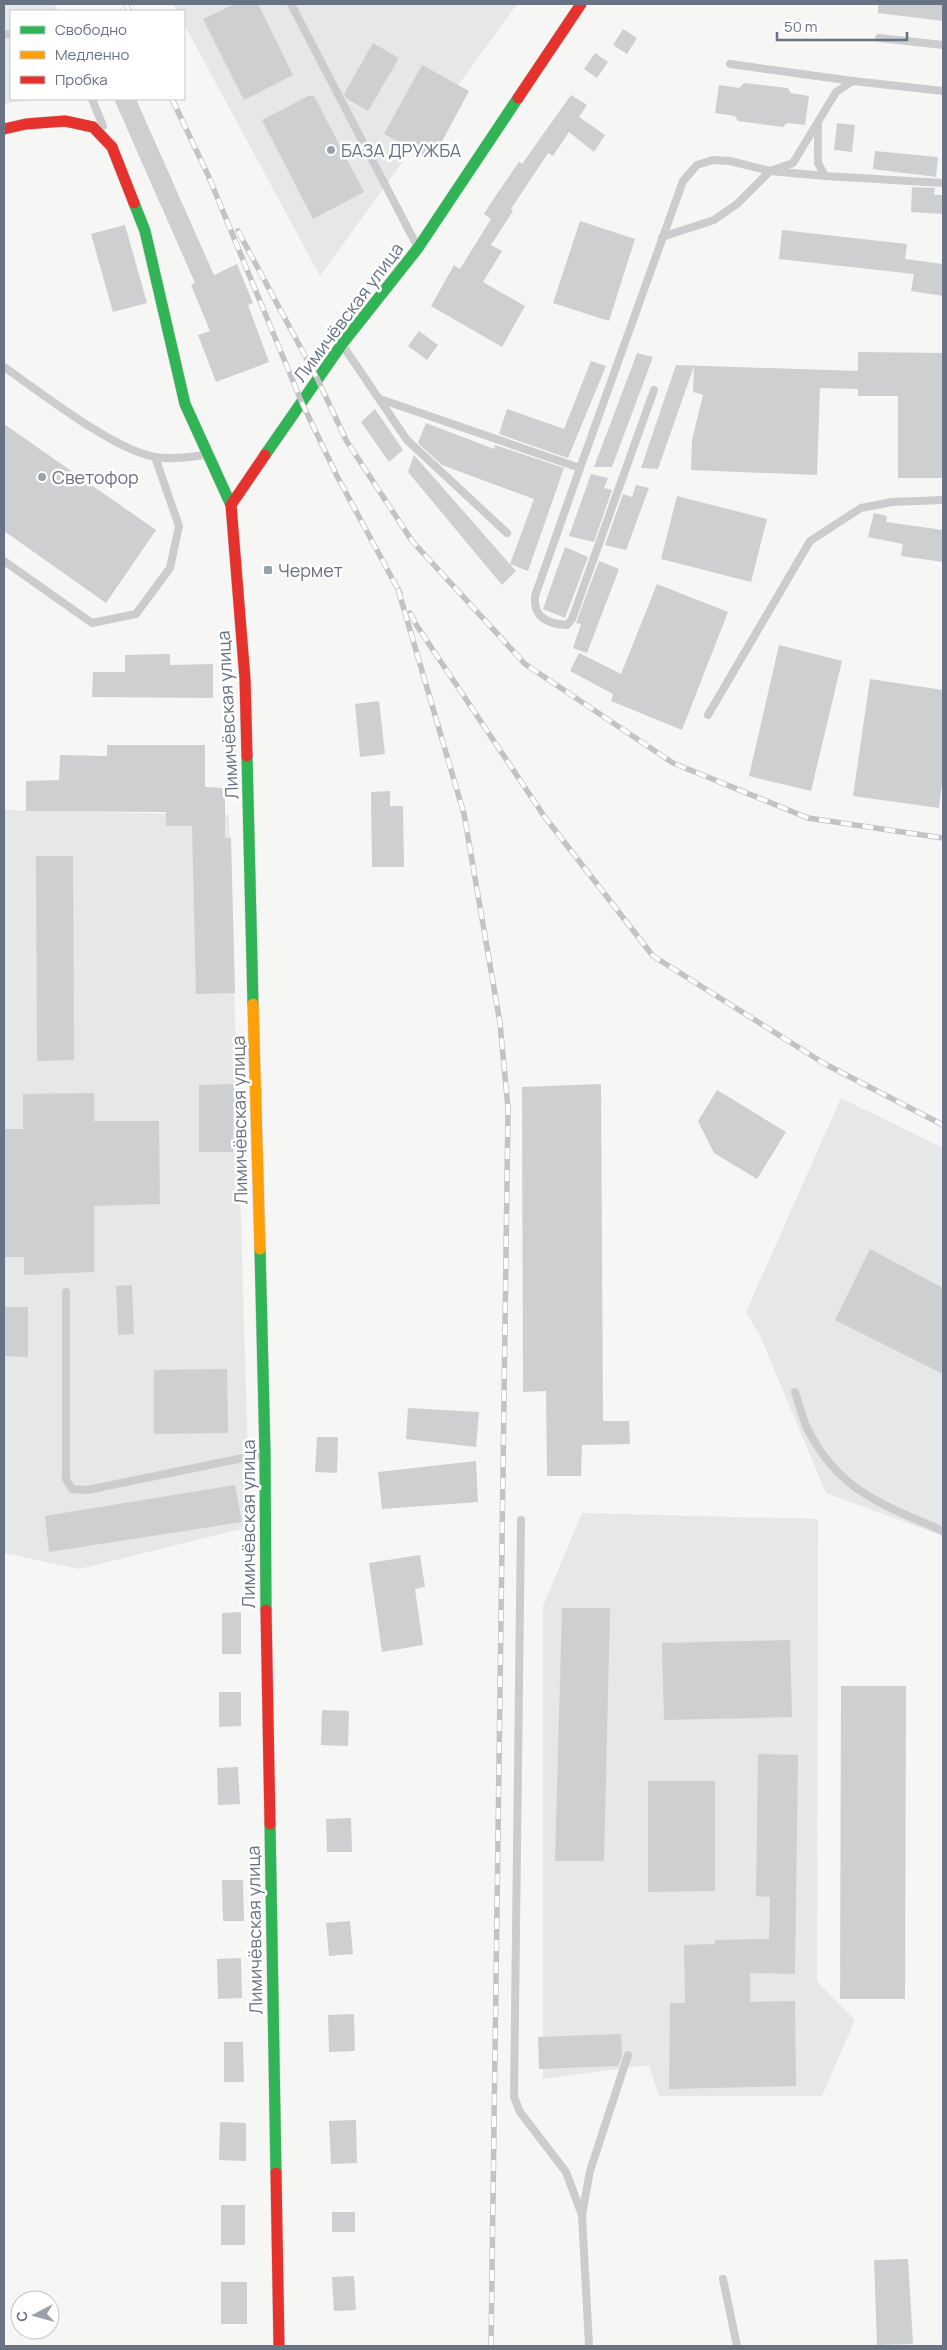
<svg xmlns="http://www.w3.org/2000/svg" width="947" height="2350" viewBox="0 0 947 2350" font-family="Manrope,sans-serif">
<rect width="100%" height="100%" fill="#f6f6f5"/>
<g fill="#e6e7e7">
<path d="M4,4H55L58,11H11V99H38L4,104Z"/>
<path d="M173,4H517L320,276L184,24V11H177Z"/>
<path d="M4,810L229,815L250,1527L79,1569L4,1553Z"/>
<path d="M841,1098L943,1148V1536L826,1493L760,1336L746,1312Z"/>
<path d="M582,1513L818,1519L817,1981L855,2020L822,2096H659L649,2065L543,2079V1606Z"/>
</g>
<g fill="#cecfd0">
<path d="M235,4H258L293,75L244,100L203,19Z"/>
<path d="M878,4H943V21L878,13Z"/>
<path d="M623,29L637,38L627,54L613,45Z"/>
<path d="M373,43L399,58L368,111L346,98L344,94Z"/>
<path d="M595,53L608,62L597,78L584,69Z"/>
<path d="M422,65L469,91L432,160L384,134Z"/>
<path d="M744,83L788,88L791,93L809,96L805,125L787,123L783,127L738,121L735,116L715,113L719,85L739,88Z"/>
<path d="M571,95L587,105L579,117L605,135L594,152L569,132L553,156L548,153L511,209L513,211L491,245L502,251L483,282L525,306L502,347L431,306L454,265L460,269L491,219L484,214L494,198L519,162L522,164Z"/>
<path d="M308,96H314L364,192L313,219L262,120Z"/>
<path d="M114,99H136L214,275L237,264L253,303L248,305L269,362L216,382L198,335L210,331L191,285L195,283Z"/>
<path d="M837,123L855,125L852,152L834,150Z"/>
<path d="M875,151L938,157L936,177L873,169Z"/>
<path d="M912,187L935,188L934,195H943V214L911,212Z"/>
<path d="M580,221L635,239L609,321L553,303Z"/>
<path d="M125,225L147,303L113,312L91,234Z"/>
<path d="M782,230L907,244L905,259L943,264V296L911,291L914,274L779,259Z"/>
<path d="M419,331L438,345L427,360L408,346Z"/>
<path d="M858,352L943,353V478H898V396H858V389L820,388L817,475L691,470L692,440L703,395L693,392L694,366L658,469L641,468L676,365L858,371Z"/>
<path d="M637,353L653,357L612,467H594Z"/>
<path d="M591,361L606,366L568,458L499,434L507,409L564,429Z"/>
<path d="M375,409L403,450L389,462L361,422Z"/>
<path d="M426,423L494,449L495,445L564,468L528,571L510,564L534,499L442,465L418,443Z"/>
<path d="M4,424L156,530L106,603L4,531Z"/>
<path d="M414,455L516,571L502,585L408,472Z"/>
<path d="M591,474L608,478L604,488L612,490L594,542L569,536Z"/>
<path d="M636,485L649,488L626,550L605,545L623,494L632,497Z"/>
<path d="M677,496L767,519L751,582L661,559Z"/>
<path d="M874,513L887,516L886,522L943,530V562L901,556L903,544L868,537Z"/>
<path d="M565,547L588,557L565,618L543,609Z"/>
<path d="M599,561L619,569L587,653L573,648L581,624L576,623Z"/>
<path d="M657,584L728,612L682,730L611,701L613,694L570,671L579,653L621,674Z"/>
<path d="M779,645L842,661L811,791L749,776Z"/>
<path d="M170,654V665L213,664V698L92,697L93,672H125V655Z"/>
<path d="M870,679L943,690V776L939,808L853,796Z"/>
<path d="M379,701L385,754L360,757L355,704Z"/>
<path d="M107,745H205V787L225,788V838H231L235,993L196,994L192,826H166V812L26,811V781L59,780L60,755L107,756Z"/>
<path d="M390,791V806H403L404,867H372L371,792Z"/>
<path d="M36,856H73L74,1060L37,1061Z"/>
<path d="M234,1084L233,1152H199V1085Z"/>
<path d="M601,1084L603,1421H629L630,1444L582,1445L581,1476H547L546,1391L523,1392L522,1087Z"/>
<path d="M717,1090L786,1132L757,1179L714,1153L698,1121Z"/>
<path d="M94,1093V1121H159L160,1204L94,1206V1272L24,1275V1257H4V1129H23V1094Z"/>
<path d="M870,1249L943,1288V1374L835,1320Z"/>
<path d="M132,1285L134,1334L118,1335L116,1286Z"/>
<path d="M4,1307H28V1357L4,1356Z"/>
<path d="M227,1369L228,1433L154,1434V1370Z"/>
<path d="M408,1408L479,1412L476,1447L406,1439Z"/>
<path d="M317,1437H338L337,1473L315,1472Z"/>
<path d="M476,1461L478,1502L382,1509L378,1472Z"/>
<path d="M235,1485L242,1522L49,1552L45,1516Z"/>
<path d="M420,1555L425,1587L415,1589L423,1645L382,1652L369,1563Z"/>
<path d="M562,1608H610L604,1861H555Z"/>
<path d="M241,1612V1654H222V1613Z"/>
<path d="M790,1640L792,1717L664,1720L662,1643Z"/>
<path d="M841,1686H906L905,1999H840Z"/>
<path d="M219,1692H241V1726L219,1727Z"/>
<path d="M322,1710L349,1711L348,1746L321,1745Z"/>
<path d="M758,1754L798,1755L795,1974L750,1973V2002L795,2001L796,2086L669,2089L670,2003H685L684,1945L715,1944V1940L769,1939L770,1897L756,1896Z"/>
<path d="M238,1767L240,1804L218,1805L217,1768Z"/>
<path d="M648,1781H715V1891L648,1892Z"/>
<path d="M351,1818L352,1852H327L326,1819Z"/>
<path d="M222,1880H243L244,1921H223Z"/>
<path d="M350,1921L353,1954L329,1956L326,1923Z"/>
<path d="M241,1958L242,1998L218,1999L217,1959Z"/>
<path d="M354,2014L355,2051L329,2052L328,2015Z"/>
<path d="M621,2034L622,2056L618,2066L539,2069L538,2037Z"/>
<path d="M224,2042H243L244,2082H224Z"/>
<path d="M356,2120L357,2163L331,2164L329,2121Z"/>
<path d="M220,2122L246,2123V2161L219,2160Z"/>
<rect x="221" y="2205" width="24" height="40"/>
<rect x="332" y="2212" width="23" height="20"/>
<path d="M908,2259L913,2344L877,2345L874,2260Z"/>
<path d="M354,2276L356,2310L334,2311L332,2277Z"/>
<rect x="221" y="2282" width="26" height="42"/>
</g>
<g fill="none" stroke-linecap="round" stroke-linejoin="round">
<g stroke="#d2d2d3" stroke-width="12">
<g id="fast">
<path d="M134,203L145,231L185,404L231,505"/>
<path d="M265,455L342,344L418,248L518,98"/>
<path d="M247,756L253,1004"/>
<path d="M260,1249L265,1454L266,1610"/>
<path d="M270,1824L276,2173"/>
</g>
</g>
<g stroke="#d2d2d3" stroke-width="12">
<path id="slow" d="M253,1004L260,1249"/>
</g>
<g stroke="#d2d2d3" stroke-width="12">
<g id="jam">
<path d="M518,98L581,4"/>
<path d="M4,129L26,124L65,121L93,127L112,147L134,203"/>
<path d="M247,756L245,679L231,505L265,455"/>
<path d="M266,1610L270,1824"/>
<path d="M276,2173L279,2346"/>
</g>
</g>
<g stroke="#ccccce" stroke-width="8">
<path d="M291,4L416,244"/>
<path d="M4,34H11"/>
<path d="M879,38L943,45"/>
<path d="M730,64L853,81"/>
<path d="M92,99L103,126"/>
<path d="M818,123V163L825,176L943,183"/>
<path d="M662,237L714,220L737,204L770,171L825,176"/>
<path d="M343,346L407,440L507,533"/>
<path d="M4,367C42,393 112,449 155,457C171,460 189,457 205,455"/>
<path d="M380,399L580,468L683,181L697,165L713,160L730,161L770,171L793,163L836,92L853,81L943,91"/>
<path d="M580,468L535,596C533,617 547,624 567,625L572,619L654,390"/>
<path d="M4,561L92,623L136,614L170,568L179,526L155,457"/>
<path d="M708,715L810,541L861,508L892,502L943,500"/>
<path d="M66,1292V1479L72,1489L87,1490L263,1454"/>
<path d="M795,1392C799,1403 802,1417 807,1428C839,1492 882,1504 943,1531"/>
<path d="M521,1520L514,2097L520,2112L566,2172L582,2215"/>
<path d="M723,2279L737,2346"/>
<path d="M589,2346L582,2215L590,2171L628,2055"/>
</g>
<use href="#fast" stroke="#30b455" stroke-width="11"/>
<use href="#slow" stroke="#ff9f0a" stroke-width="11"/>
<use href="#jam" stroke="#e5322d" stroke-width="11"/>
<g stroke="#c2c3c4" stroke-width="5.5">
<g id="rail">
<path d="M126,4L129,11"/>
<path d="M172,99L208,175L302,403L337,476L400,593"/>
<path d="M238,231L318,380L346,440L412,541L525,664L673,763L808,818L943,838"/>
<path d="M398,589L464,814L500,1023L508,1108L491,2346"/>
<path d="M410,613L417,626L544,816L653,956L825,1064L943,1125"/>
</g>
</g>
<use href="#rail" stroke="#fff" stroke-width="4" stroke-dasharray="11" stroke-linecap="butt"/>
</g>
<g fill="#99a1ab" stroke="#fff" stroke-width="2">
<circle cx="331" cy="150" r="5"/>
<circle cx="42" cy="477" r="5"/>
<rect x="263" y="565" width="10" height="10" rx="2.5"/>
</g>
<g text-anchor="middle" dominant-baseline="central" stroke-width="5" stroke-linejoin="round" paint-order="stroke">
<g font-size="18" fill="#677383" stroke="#fff" text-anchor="start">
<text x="341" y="150">БАЗА ДРУЖБА</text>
<text x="52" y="477">Светофор</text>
<text x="278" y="570">Чермет</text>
</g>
<g font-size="18" fill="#677383" stroke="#fff">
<text transform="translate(348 312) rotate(-53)">Лимичёвская улица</text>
<text transform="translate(227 715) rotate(-93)">Лимичёвская улица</text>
<text transform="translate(239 1120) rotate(-91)">Лимичёвская улица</text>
<text transform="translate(248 1524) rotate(-90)">Лимичёвская улица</text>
<text transform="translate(254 1930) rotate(-91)">Лимичёвская улица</text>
</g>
</g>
<rect width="947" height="2350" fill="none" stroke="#677383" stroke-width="10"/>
<rect x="10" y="10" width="175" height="90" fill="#ffffff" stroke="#c2c7cd"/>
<rect x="20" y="26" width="25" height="8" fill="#30b455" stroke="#c2c7cd"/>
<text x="55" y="35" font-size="15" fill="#677383">Свободно</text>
<rect x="20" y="51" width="25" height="8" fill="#ff9f0a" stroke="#c2c7cd"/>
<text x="55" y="60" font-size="15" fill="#677383">Медленно</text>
<rect x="20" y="76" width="25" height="8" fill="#e5322d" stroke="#c2c7cd"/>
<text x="55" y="85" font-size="15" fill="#677383">Пробка</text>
<g transform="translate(35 2315) rotate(264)"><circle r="24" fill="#ffffff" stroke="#c2c7cd"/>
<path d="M0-4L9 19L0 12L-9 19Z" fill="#99a1ab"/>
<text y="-8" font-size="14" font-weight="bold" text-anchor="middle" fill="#677383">С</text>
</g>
<path d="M777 32v8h130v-8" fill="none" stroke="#677383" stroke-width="2.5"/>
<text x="784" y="32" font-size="15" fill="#677383" stroke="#ffffff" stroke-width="4" paint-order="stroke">50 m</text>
</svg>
